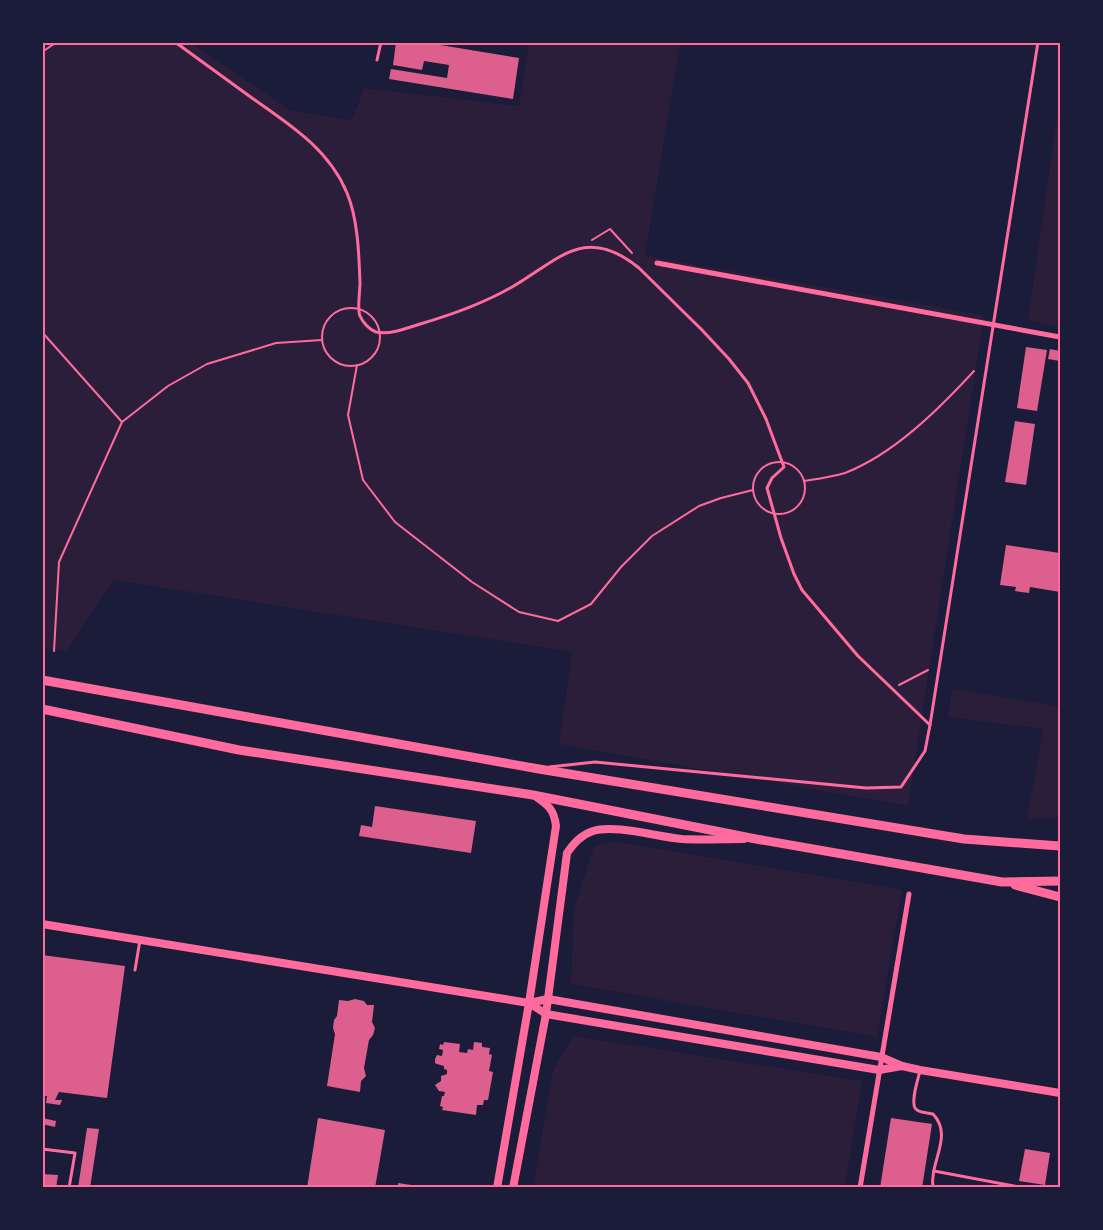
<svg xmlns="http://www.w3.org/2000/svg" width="1103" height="1230" viewBox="0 0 1103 1230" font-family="'IBM Plex Sans',sans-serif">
<rect width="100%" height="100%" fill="#1b1b3a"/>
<g fill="#2a1e3b">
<path d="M42,43H191L289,110L352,120L364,88L519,106L529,43H680L645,256L984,315L908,806L559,744L572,652L114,580L67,651L43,648Z"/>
<path d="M1060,97V327L1028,320Z"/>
<path d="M952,689L1060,707V818L1027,819L1043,729L948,717Z"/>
<path d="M614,841L902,890L877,1037L571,984L574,908L594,847Z"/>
<path d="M573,1036L862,1081L845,1187H533L553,1071Z"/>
</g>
<g fill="#dd5f8e">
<path d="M396,42H422L519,58L513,99L389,79L391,69L447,78L449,65L424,61L422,70L393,65Z"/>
<path d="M1026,347L1047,350L1037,411L1017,408Z"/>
<path d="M1050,349L1060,351V361L1048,359Z"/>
<path d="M1015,421L1035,424L1026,485L1005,482Z"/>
<path d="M1006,545L1060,553V592L1030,587L1029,593L1015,591L1016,587L1000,585Z"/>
<path d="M375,806L476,821L471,853L359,836L361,825L372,827Z"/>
<path d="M42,955L125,966L107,1098L59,1092L55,1100H62L60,1105L46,1103L47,1096H42Z"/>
<path d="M355,999L364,1001L367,1005H374L372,1022L375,1028L373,1035L369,1040L364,1068L366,1076L361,1081L360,1092L327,1086L335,1034L333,1028L334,1020L337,1016L339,1000L348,1001Z"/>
<path d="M444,1042L460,1044L459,1052L467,1053L468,1049L473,1050L474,1042L482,1043V1047L490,1048L489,1054L492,1055L489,1071L493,1072L488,1100H484L483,1105H477L476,1115L442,1110L443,1107L440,1106L442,1096H444L445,1092L439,1091L435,1085L441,1081V1076L447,1074V1070L444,1069V1066L437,1064L435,1063V1059L437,1055L442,1056L443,1050L439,1049L440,1044L443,1045Z"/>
<path d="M42,1118L56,1121L55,1127L42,1124Z"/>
<path d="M318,1118L385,1130L375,1188H307Z"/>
<path d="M891,1118L932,1124L922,1188H880Z"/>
<path d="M87,1128L99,1129L90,1188H78Z"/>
<path d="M1025,1149L1050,1153L1045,1185L1019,1181Z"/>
<path d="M42,1174L58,1175L56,1188H42Z"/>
<path d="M398,1183L418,1186V1188H398Z"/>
</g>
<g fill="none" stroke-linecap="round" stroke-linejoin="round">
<g stroke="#ff6b9d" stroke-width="2">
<path d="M42,52L57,42"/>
<path d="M592,240L610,229L632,253"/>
<circle cx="351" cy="337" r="29"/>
<path d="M42,332L122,422"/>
<path d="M357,365L348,415L363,480L395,522L472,582L519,612L558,621L591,604L621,567L652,536L699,506L721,498L753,490"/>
<circle cx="779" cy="488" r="26"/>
<path d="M804,481C817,479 832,477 845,473C894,454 939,409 974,371"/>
<path d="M54,651L59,562L122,422L168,386L207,364L276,343L322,340"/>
<path d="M899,685L928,670"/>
</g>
<g stroke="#ff6b9d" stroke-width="3">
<path d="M175,42C201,61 226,79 252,98C289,124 329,149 347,193C358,219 359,255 360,283C360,291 357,309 360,316C363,323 370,330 376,332C391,335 407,328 420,324C451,315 484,303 512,287C560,259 585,224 639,268L702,330L729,359L748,383L766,419L784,467L772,478L767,488L781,538L794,574L802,590L858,656L930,725"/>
<path d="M377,60L381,42"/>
<path d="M549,767L595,762L866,788L901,787L925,751L930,725L1038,42"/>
<path d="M135,970L140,940"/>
<path d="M920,1071C918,1079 909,1106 917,1110C921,1113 929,1113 933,1114C954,1136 929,1162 933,1188"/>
<path d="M42,1149L75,1153L69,1188"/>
<path d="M934,1171L1025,1188"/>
</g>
<g stroke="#ff6b9d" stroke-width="5">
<path d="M657,263L1060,337"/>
<path d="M860,1188L909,894"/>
</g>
<g stroke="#ff6b9d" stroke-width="8">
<path d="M42,924L529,1003L548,999L881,1057L902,1066L920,1070L1060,1093"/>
<path d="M529,1003L546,1014L879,1070L902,1066"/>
<path d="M497,1188L529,1003L556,826C554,809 548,805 535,796"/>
<path d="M513,1188L546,1014L567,853C574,843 581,835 593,831C614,824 658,837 682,839C702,840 723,839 744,839"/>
</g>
<g stroke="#ff6b9d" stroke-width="9">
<path d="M42,680L539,769L964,839L1060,846"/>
<path d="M42,709L239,750L533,795L756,839L1002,882L1060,881"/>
<path d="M1015,885L1060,897"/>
</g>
</g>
<rect width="1103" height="1230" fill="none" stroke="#1b1b3a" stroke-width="88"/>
<rect x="44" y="44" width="1015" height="1142" fill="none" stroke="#ff6b9d" stroke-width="2"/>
</svg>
